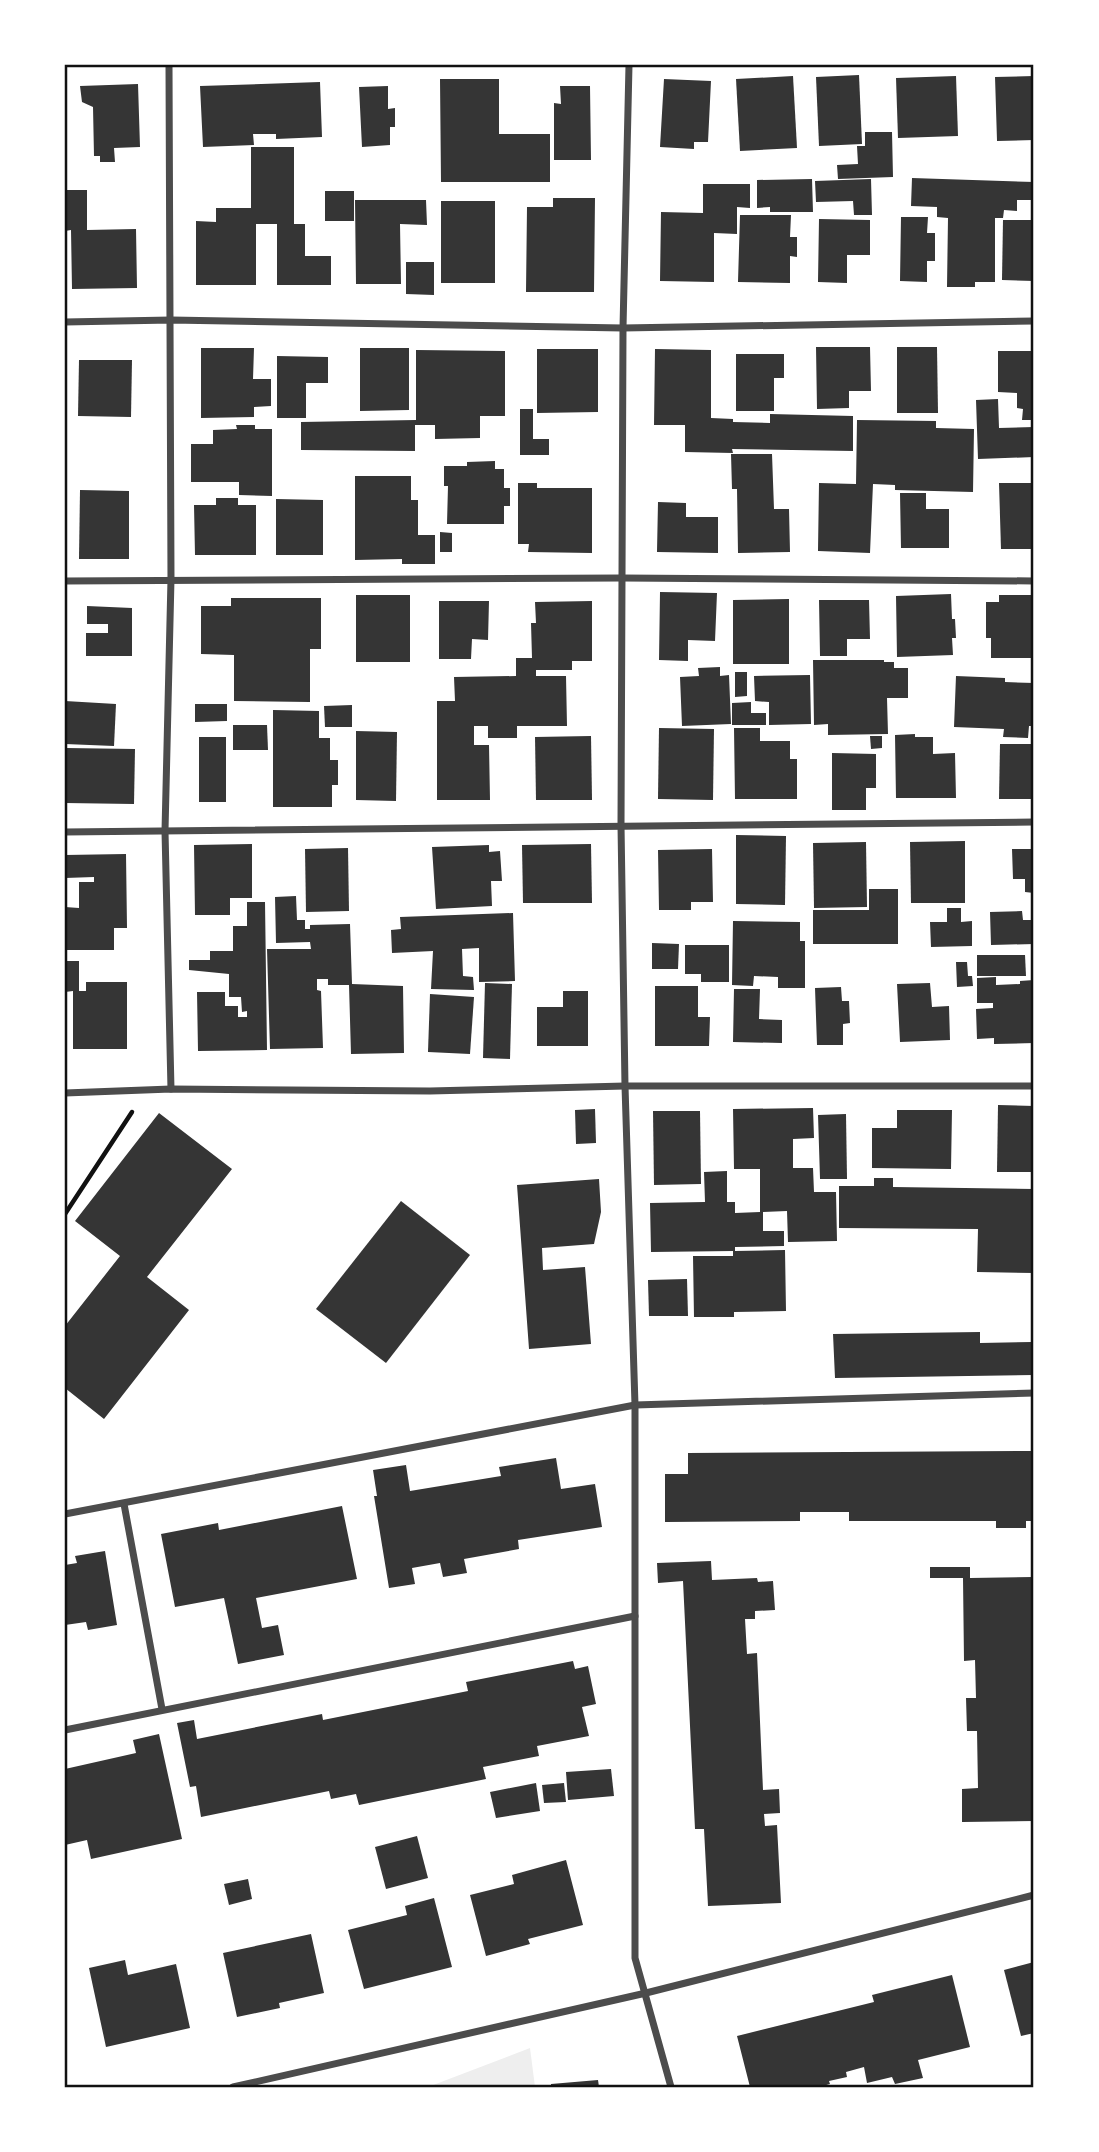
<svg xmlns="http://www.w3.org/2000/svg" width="1099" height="2152" viewBox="0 0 1099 2152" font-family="'Fira Sans',sans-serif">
<rect width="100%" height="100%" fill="#fff"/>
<path fill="#eee" d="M530,2048L535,2087H428Z"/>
<g fill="#353535">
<path d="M859,75L862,144L819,146L816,77Z"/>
<path d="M793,76L797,148L740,151L736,79Z"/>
<path d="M956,76L958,136L898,138L896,78Z"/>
<path d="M1034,76V140L997,141L995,77Z"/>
<path d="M440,79H499V134H550V182H441Z"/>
<path d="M664,79L711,81L708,142H694V149L660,147Z"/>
<path d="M320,82L322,137L276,139V134H253L254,145L203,147L200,86Z"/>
<path d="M138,84L140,147L114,148L115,162H100V156H94L93,107L82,102L80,86Z"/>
<path d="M388,86V109L395,108V127H390V145L362,147L359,87Z"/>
<path d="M560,86H590L591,160H554V103L561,104Z"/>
<path d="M865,132H892L893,177L838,179L837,165L858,164L857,146H865Z"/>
<path d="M251,147H294V224H305V256H331V285H277V224H256V285H196V221L216,222V208H251Z"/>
<path d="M912,178L1034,182V200H1017V211L1004,210L1003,218H995V282H975V287H947L948,218L937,217V207L911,206Z"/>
<path d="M812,179L813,212H770V207L757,208V180Z"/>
<path d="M871,179L872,215H854L853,201L816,202L815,181Z"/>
<path d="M703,184H750V208L737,207V234L714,233V282L660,281L661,212L703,213Z"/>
<path d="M65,190H87V230L136,229L137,288L72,289L71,230L65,231Z"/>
<rect x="325" y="191" width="29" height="30"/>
<path d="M553,198H595L594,292H526L527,207H553Z"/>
<path d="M355,200H426L427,225L400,224L401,284H356Z"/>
<rect x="441" y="201" width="54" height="82"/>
<path d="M740,215H791L790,237H797V257L790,256V283L738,282Z"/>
<path d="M901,217H928L927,233H935V261H927V282L900,281Z"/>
<path d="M819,219L870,220V255H847V283L818,282Z"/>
<path d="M1003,220H1034V281L1002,280Z"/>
<path d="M406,262H434V295L406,294Z"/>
<path d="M816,347H870L871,391H849V408L817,409Z"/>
<path d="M897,347H937L938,413H897Z"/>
<path d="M201,348H254L253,379H271V406L254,407V417L201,418Z"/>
<path d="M360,348H409V410L360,411Z"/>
<path d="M537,349H598V412L537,413Z"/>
<path d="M655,349L711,350V418L733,419V422L770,423V414L853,416V451L732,449L733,453L685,452V425H654Z"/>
<path d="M416,350L505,351V416H480V438L435,439V425H415V451L301,450V422L416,420Z"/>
<path d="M998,351H1034V420H1022L1023,409L1017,408V393L998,392Z"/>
<path d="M736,354H784V378H774V411H736Z"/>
<path d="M277,356L328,357V383H306V418H277Z"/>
<path d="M79,360H132L131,417L78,416Z"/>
<path d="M998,399L999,428L1034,427V457L978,459L976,400Z"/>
<path d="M520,409H533V439H549V455H520Z"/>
<path d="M857,420L936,421V428L974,429L973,492L895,490V485L873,484L870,553L818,551L819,483L856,484Z"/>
<path d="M236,425H255V429H272V496L239,495V482H191V444H213V430L237,429Z"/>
<path d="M731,454H772L774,509H789L790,552L738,553L737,489H732Z"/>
<path d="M495,461V469H504V488H510V506H504V524H447L448,486H444V466H467V462Z"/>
<path d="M355,476H411V500H418V535H435V564H402V559L355,560Z"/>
<path d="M518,483H537V488H592V553L528,552L529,544H518Z"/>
<path d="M999,483H1034V549H1001Z"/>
<path d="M80,490L129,491V559H79Z"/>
<path d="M900,493H926V509H949V548H901Z"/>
<path d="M216,498H238V505H256V555H195L194,505H216Z"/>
<path d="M276,499L323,500V555H276Z"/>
<path d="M658,502L686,503V517H718V553L657,552Z"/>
<path d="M440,532L452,533V552H440Z"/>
<path d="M660,592L717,593L715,641L688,640V661L659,660Z"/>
<path d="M951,594L952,619H955L956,638H952L953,655L897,657L896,596Z"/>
<rect x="356" y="595" width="54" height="67"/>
<path d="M999,595H1034V658H991V638H986V602H999Z"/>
<path d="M231,598H321V649H310V702L234,701V655L201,654V606H231Z"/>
<path d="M789,599V664H733V600Z"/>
<path d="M819,600H869L870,639H847V656H820Z"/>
<path d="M439,601H489L488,640L472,639L471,659H439Z"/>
<path d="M592,601V661H572V670H536V676H566L567,726H517V738H488V726H474V745H489L490,800H437V701H455L454,677L516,676V658H532L531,623H536L535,602Z"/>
<path d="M87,606L132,608V656H86V633H108V624H87Z"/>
<path d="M813,660H884V662H894V668H908V698H887L888,734L828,735V724L814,725Z"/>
<path d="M720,667V676L729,675L731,724L682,726L680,677L699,676L698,668Z"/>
<path d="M735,672H747V696L735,697Z"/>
<path d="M810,675L811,724L769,725V702L755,701L754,676Z"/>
<path d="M956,676L1005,678V682L1034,683V726H1029L1028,738L1003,737L1004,729L954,727Z"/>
<path d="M65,701L116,704L114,746L65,744Z"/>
<path d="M751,702V713H766V725H732V703Z"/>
<path d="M195,704H227V721L195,722Z"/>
<path d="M352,705V727H325L324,706Z"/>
<path d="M273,710L319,711V738H330V760H338V785H332V807H273Z"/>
<path d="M233,725H267L268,750H233Z"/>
<path d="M659,728L714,729L713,800L658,799Z"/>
<path d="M734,728H760V741H790V759H797V799H735Z"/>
<path d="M356,731L397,732L396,801L356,800Z"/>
<path d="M915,734V737H933V754L955,753L956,798H896L895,735Z"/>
<path d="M591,736L592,800H536L535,737Z"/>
<path d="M870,736H882V748L871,749Z"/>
<rect x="199" y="737" width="27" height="65"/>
<path d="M1000,744H1034V799H999Z"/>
<path d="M66,748L135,749L134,804L65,803Z"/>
<path d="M832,753L876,754V788H866V810H832Z"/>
<path d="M736,835L786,836L785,905L736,904Z"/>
<path d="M965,841V903H911L910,842Z"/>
<path d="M866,842L867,907L814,908L813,843Z"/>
<path d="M252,844V898H230V915H195L194,845Z"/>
<path d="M591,844L592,903H523L522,845Z"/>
<path d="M489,845V852L500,851L502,881H491L492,906L436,909L432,847Z"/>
<path d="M348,848L349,911L306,912L305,849Z"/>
<path d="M712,849L713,902H691V910H659L658,850Z"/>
<path d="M1012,849H1034V893L1025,892V879H1013Z"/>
<path d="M126,854L127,928H114V950H65V907L79,908V882H94V877L65,878V855Z"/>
<path d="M869,889H898V944H813V910H869Z"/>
<path d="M296,896L297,920H305V929H310V925L350,924L352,984L403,986L404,1053L351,1054L349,985H328V979H317V990L321,991L323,1048L270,1049L267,949H311L310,942L276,943L275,897Z"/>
<path d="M247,902H265L267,1050L198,1051L197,992H225V1006H238V1017H247V1011L242,1012L241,997H229V974L189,970V960H210V951H233V926H247Z"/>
<path d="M947,908H961V922L972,921V946L931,947L930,922H947Z"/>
<path d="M1022,911L1023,920H1034V944L991,945L990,912Z"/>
<path d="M513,913L515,981L479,982V948L462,949L463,976L473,977L474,990L431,989L433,951L392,953L391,930L401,929L400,917Z"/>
<path d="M733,921L800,922V941H805V988H778V977L754,976L753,986L732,985Z"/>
<path d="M652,943L679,944L678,969H652Z"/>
<path d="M685,945H729V982H701V974H685Z"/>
<path d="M977,955H1025L1026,976H977Z"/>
<path d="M65,961H79V991H86V982H127V1049H73V991L65,992Z"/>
<path d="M956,962H967L968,976H972L973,986L957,987Z"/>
<path d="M996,977V985L1020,984V981L1034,980V1043L994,1044V1038L977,1039L976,1009L993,1008V1003H977V978Z"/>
<path d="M485,983L512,984L510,1059L483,1058Z"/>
<path d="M930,983L932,1007L949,1006L950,1040L900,1042L897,984Z"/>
<path d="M655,986H698V1017H710L709,1046H655Z"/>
<path d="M841,987L842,1001H849L850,1023L843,1024V1045H817L815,988Z"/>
<path d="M734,989H760L759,1019L782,1020V1043L733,1042Z"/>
<path d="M563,991H588V1046H537V1007H563Z"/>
<path d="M430,994L474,997L470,1054L428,1052Z"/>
<path d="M998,1105L1034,1106V1172H997Z"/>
<path d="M813,1108L814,1138L793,1139V1168H813L814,1192H836L837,1241L788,1242L787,1211L763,1212V1231H784V1246L735,1247V1251L785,1250L786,1311L734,1312V1317H694L693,1256H733V1251L651,1252L650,1203L705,1202L704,1172L727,1171V1202H735V1213L760,1212V1169H734L733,1109Z"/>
<path d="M595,1109L596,1143L576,1144L575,1110Z"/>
<path d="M897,1110H952L951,1169L872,1168V1128H897Z"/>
<path d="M653,1111H700L701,1184L654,1185Z"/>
<path d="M159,1113L232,1169L147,1277L189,1310L104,1419L65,1388V1326L120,1256L75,1221Z"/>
<path d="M846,1114L847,1179H820L818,1115Z"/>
<path d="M874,1178H893V1187L1034,1189V1273L977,1272L978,1229L839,1228V1186H874Z"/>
<path d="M599,1179L601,1212L594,1244L542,1248L543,1270L585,1267L591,1344L529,1349L517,1185Z"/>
<path d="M401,1201L470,1255L386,1363L316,1309Z"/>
<path d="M687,1279L688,1316H649L648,1280Z"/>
<path d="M980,1332V1343L1032,1342L1033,1375L835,1378L833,1334Z"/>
<path d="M1034,1451V1521H1026V1528H996V1521H849V1512H800V1521L665,1522V1474H688V1453Z"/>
<path d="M556,1458L561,1489L595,1484L602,1527L518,1540L519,1549L464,1559L467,1573L443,1577L440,1563L412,1568L415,1584L389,1588L374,1496H377L373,1470L406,1465L410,1491L501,1476L499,1467Z"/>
<path d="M342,1506L357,1579L256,1598L262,1628L278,1625L284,1655L238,1664L224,1598L175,1607L161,1534L218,1523L219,1530Z"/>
<path d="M105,1551L117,1625L88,1630L86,1622L65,1625V1565L77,1563L75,1556Z"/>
<path d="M711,1561L712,1580L757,1578L758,1582L773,1581L775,1610L755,1611V1619H745L747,1654L757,1653L763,1790L779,1789L780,1813L764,1814L765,1826L777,1825L781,1903L708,1906L704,1829H695L683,1581L658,1583L657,1563Z"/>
<path d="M930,1567H970V1578L1033,1577L1034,1821L962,1822V1789L978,1788L977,1731H967L966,1698H976L975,1660L964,1661L963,1578H930Z"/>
<path d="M573,1661L575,1669L588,1666L596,1704L582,1707L589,1736L537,1746L539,1756L483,1767L486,1779L359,1805L356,1794L331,1799L329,1791L201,1817L196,1786L190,1787L177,1723L194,1720L197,1739L322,1714L323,1720L468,1691L466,1682Z"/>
<path d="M159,1734L182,1839L91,1859L87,1840L65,1845V1769L136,1753L133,1740Z"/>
<path d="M611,1769L614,1796L568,1800L566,1772Z"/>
<path d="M536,1783L540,1811L496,1818L490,1792Z"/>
<path d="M564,1783L566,1802L544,1803L542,1785Z"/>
<path d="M417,1836L428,1878L386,1889L375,1847Z"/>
<path d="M566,1860L583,1925L528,1939L530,1944L486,1956L470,1895L514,1884L512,1875Z"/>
<path d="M248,1879L252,1899L229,1905L224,1884Z"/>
<path d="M434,1898L452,1967L364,1989L348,1930L407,1915L405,1906Z"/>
<path d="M311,1934L324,1993L279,2003L280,2008L237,2017L223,1953Z"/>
<path d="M125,1960L128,1975L176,1964L190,2028L106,2047L89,1968Z"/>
<path d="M1034,1962V2033L1021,2036L1004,1970Z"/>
<path d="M952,1975L970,2047L918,2060L923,2078L895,2084L892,2077L867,2083L864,2067L846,2072L847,2077L829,2081L830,2084L819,2087H750L737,2036L874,2002L872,1995Z"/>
<path d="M598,2080L599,2087H551V2084Z"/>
</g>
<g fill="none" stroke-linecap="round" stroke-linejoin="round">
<path stroke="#111" stroke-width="4.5" d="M65,1214L132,1112"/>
<g stroke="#4c4c4c" stroke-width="7">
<path d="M169,65L171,579L165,831L171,1089"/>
<path d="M629,65L623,328L621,825L625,1086L635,1405V1958L671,2087"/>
<path d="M65,322L171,320L623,328L1034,321"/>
<path d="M65,581L622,578L1034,581"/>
<path d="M65,832L1034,822"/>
<path d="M65,1093L171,1089L430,1091L625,1086H1034"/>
<path d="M124,1504L162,1709"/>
<path d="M65,1514L635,1405L1034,1393"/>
<path d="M65,1730L635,1616"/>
<path d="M233,2087L646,1993L1034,1895"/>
</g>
</g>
<rect width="1099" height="2152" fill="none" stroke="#ffffff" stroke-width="133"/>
<rect x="66" y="66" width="966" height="2020" fill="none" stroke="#111" stroke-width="2.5"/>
</svg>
